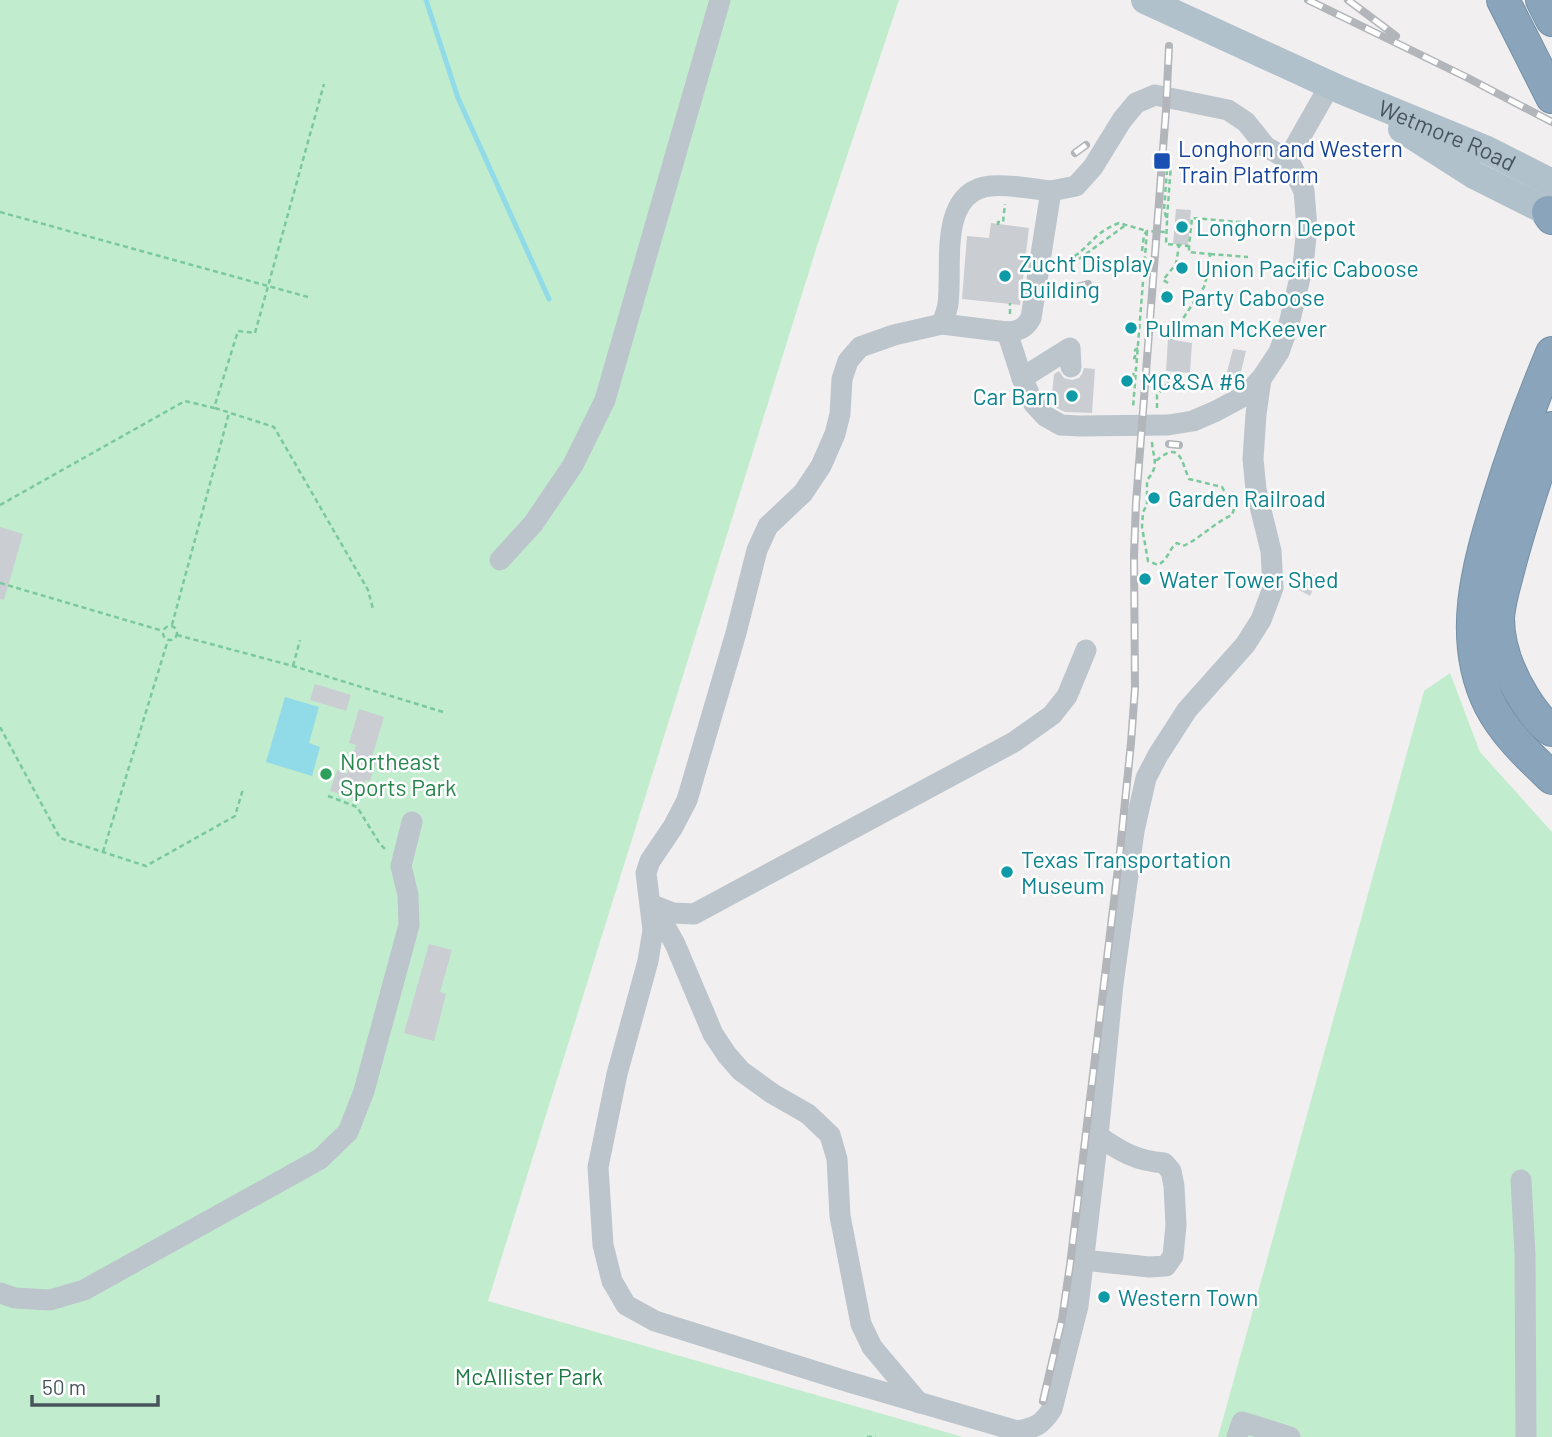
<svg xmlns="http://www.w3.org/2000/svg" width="1552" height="1437" viewBox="0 0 1552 1437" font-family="Barlow,sans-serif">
<rect width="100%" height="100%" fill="#f2eff0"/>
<g fill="#c1edce">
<path d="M0,0H899L817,246L488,1301L963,1437H0Z"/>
<path d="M1450,673L1480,752L1552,832V1437H1218L1424,691Z"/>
</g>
<path fill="#90dbe7" d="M285,697L319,707L309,743L320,747L312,776L266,762Z"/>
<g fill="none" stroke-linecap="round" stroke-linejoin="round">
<path stroke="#90dbe7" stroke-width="5" d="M426,0L458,98L549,299"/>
</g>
<g fill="#cacdd2">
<path d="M1176,209L1191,210L1188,245L1173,244Z"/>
<path d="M991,223L1029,228L1020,305L962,299L967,236L989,238Z"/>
<path d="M1168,339L1192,343L1190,373L1166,371Z"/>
<path d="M1233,349L1246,351L1240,376L1227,372Z"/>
<path d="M1084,368L1095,369L1092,413L1065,412L1053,406L1051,404L1054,374L1059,371L1064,378L1072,380L1079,378L1082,374Z"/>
<path d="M0,527L23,534L4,600L0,599Z"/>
<path d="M1300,570L1319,577L1310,596L1294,587Z"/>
<path d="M315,684L351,695L346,711L310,700Z"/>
<path d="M359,709L384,717L372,757L377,758L370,781L366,780L359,800L330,791L337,770L347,774L356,745L349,743Z"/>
<path d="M429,944L452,950L440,992L446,994L434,1041L404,1033Z"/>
</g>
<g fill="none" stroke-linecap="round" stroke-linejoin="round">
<g stroke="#7591a7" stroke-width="34">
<g id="highway">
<path d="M1503,0L1552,97"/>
<path d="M1542,0L1552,20"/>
<path d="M1548,212L1552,218"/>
<path d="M1552,353C1532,401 1514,449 1499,498C1478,566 1457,638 1490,705C1505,734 1529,756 1552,778"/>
<path d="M1552,428C1537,475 1520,523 1508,571C1504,586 1499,602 1498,618C1498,647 1509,674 1524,698C1531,709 1540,723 1552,730"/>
</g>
</g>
<g stroke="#7ac99c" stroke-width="2.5" stroke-dasharray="5 3.5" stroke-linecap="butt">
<path d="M1167,170L1164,209L1167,221L1166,244L1189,246L1192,218L1252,223"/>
<path d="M0,212L308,297"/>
<path d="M1167,218L1171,164"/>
<path d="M998,225V222H1003L1005,204"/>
<path d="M1142,251L1144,235L1147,231L1167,232"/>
<path d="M1210,254L1248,257"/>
<path d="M1059,263C1076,259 1086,246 1098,235C1104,230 1111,226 1119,223L1147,231L1133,408"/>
<path d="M1056,267L1062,268L1072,264L1127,224"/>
<path d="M1168,283L1163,280L1176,264L1179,246"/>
<path d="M1010,314V303"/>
<path d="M1172,340V335L1204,287L1208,272L1210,254L1189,252V246"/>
<path d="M1133,358H1135V350L1138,348"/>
<path d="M1132,377H1133L1134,371L1136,369"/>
<path d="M215,408L274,427L368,590L373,609"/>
<path d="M1157,408V395L1169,382L1170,371"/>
<path d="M1152,442C1153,458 1160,466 1147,480V505L1143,512L1142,527L1148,561L1158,565C1170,558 1168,549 1177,543L1183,546C1201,538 1214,523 1232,515L1234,509L1222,487L1189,479C1181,460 1180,440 1156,461"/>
<path d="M0,505L185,401L214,408L238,331L255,333L324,84"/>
<path d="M0,583L163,631"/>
<path d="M172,625L229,413"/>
<circle cx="170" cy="633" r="7"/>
<path d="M177,635L293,666L443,712"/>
<path d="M293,666L300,640"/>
<path d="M0,727L60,838L146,866L235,816L243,789"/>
<path d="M328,796L357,807L380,844L387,851"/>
<path d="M103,852L168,640"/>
<path d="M867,1437H876"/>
</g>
<g stroke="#bcc5cb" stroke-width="21">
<path d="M1155,95L1228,110L1246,122L1266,147L1288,159L1304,191L1307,228L1303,265L1289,324L1279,352L1261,379L1244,396L1216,411L1193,421L1168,425L1080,426L1061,425L1045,416L1034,404L1022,378L1007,332C1018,331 1025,329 1031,318L1051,191L1076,186L1093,167L1122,120L1136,103Z"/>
<path d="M1288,159L1330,85"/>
<path d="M942,324C944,317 947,311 948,304C953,268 937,192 990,186C1010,184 1031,189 1051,191"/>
<path d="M1007,332L942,324L894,335L860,347L848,361L842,379L840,414L835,434L821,466L803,493L768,526L757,550L736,633L687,800L673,827L650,861L646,873L653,930L648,961L617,1074L598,1167L603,1245L612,1281L626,1305L655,1321L849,1382L1017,1431C1035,1428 1042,1425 1052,1409L1078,1306L1098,1136L1113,984L1134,831L1146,778L1158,755L1187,710L1245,645L1261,620L1273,588L1271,551L1256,490L1253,459L1256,414L1261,379"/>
<path d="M1022,378L1070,348L1071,367"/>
<path d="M500,560L533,524L573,465L605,400L720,0"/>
<path d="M655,906L673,913L694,914L1014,742L1052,715L1067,696L1086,650"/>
<path d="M655,908L675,944L713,1034L727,1055L741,1071L773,1094L808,1114L830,1135L837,1159L840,1216L861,1324L872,1347L919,1403"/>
<path d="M1521,1180L1525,1254L1526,1437"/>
<path d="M1083,1260L1149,1267L1166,1266L1173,1256L1176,1225L1174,1186L1171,1171L1164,1163C1136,1161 1120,1151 1098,1136"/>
<path d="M0,1293L15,1298L50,1300L84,1290L320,1159L348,1132L364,1091L409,925L408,895L401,866L412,822"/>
<path d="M1237,1437L1242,1422L1290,1437"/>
</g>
<g stroke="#b1c1cc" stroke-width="28">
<path id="s1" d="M1145,0L1341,90L1487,150L1552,183"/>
<path d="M1402,129L1474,175L1552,214"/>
</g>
<use href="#highway" stroke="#8aa5bb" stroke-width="32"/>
<g stroke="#b2b5b9" stroke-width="8">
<g id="rail">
<path d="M1308,0L1466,77L1552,122"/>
<path d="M1348,0L1396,36"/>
<path d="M1075,153L1086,145"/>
<path d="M1070,289L1088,284"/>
<path d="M1169,444L1179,445"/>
<path d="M1043,1401L1062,1319L1070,1265L1120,851L1131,743L1135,688L1134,556L1136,503L1166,110L1169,46"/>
</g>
</g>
<use href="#rail" stroke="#fff" stroke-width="5" stroke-dasharray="16" stroke-linecap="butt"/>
</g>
<rect fill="#1a4fb4" stroke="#fff" stroke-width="2.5" x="1153" y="152" width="18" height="18" rx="3.5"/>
<g fill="#0f9aa8" stroke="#fff" stroke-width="2.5">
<circle cx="1182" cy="227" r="7"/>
<circle cx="1182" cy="268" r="7"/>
<circle cx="1005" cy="276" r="7"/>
<circle cx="1167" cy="297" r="7"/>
<circle cx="1131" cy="328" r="7"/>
<circle cx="1127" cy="381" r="7"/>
<circle cx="1072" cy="396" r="7"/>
<circle cx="1154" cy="498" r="7"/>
<circle cx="1145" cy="579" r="7"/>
<circle cx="1007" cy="872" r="7"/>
<circle cx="1104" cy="1297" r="7"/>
</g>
<circle fill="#2e9e5b" stroke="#fff" stroke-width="2.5" cx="326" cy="774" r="7"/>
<g text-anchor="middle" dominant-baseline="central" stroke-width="5" stroke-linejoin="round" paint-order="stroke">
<g font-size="23" fill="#48545c" stroke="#fff">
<text stroke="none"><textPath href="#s1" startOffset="331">Wetmore Road</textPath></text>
</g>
<g font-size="23" fill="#164399" stroke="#fff" text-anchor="start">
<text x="1178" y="148">Longhorn and Western<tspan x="1178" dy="26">Train Platform</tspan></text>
</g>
<g font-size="23" fill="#0d838f" stroke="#fff" text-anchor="start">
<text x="1196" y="227">Longhorn Depot</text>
<text x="1019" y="263">Zucht Display<tspan x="1019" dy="26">Building</tspan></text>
<text x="1196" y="268">Union Pacific Caboose</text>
<text x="1181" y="297">Party Caboose</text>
<text x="1145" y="328">Pullman McKeever</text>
<text x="1141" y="381">MC&amp;SA #6</text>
<text x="1058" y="396" text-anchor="end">Car Barn</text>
<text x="1168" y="498">Garden Railroad</text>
<text x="1159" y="579">Water Tower Shed</text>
<text x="1021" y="859">Texas Transportation<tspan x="1021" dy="26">Museum</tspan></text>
<text x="1118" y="1297">Western Town</text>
</g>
<g font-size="23" fill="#27864d" stroke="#fff" text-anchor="start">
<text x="340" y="761">Northeast<tspan x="340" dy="26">Sports Park</tspan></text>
</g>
<g font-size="23" fill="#1d7a44" stroke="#fff">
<text x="529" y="1376">McAllister Park</text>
</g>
</g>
<path d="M32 1395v10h126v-10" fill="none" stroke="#48545c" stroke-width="3.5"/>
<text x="42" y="1395" font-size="21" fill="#48545c" stroke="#ffffff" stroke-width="5" paint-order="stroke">50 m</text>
</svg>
